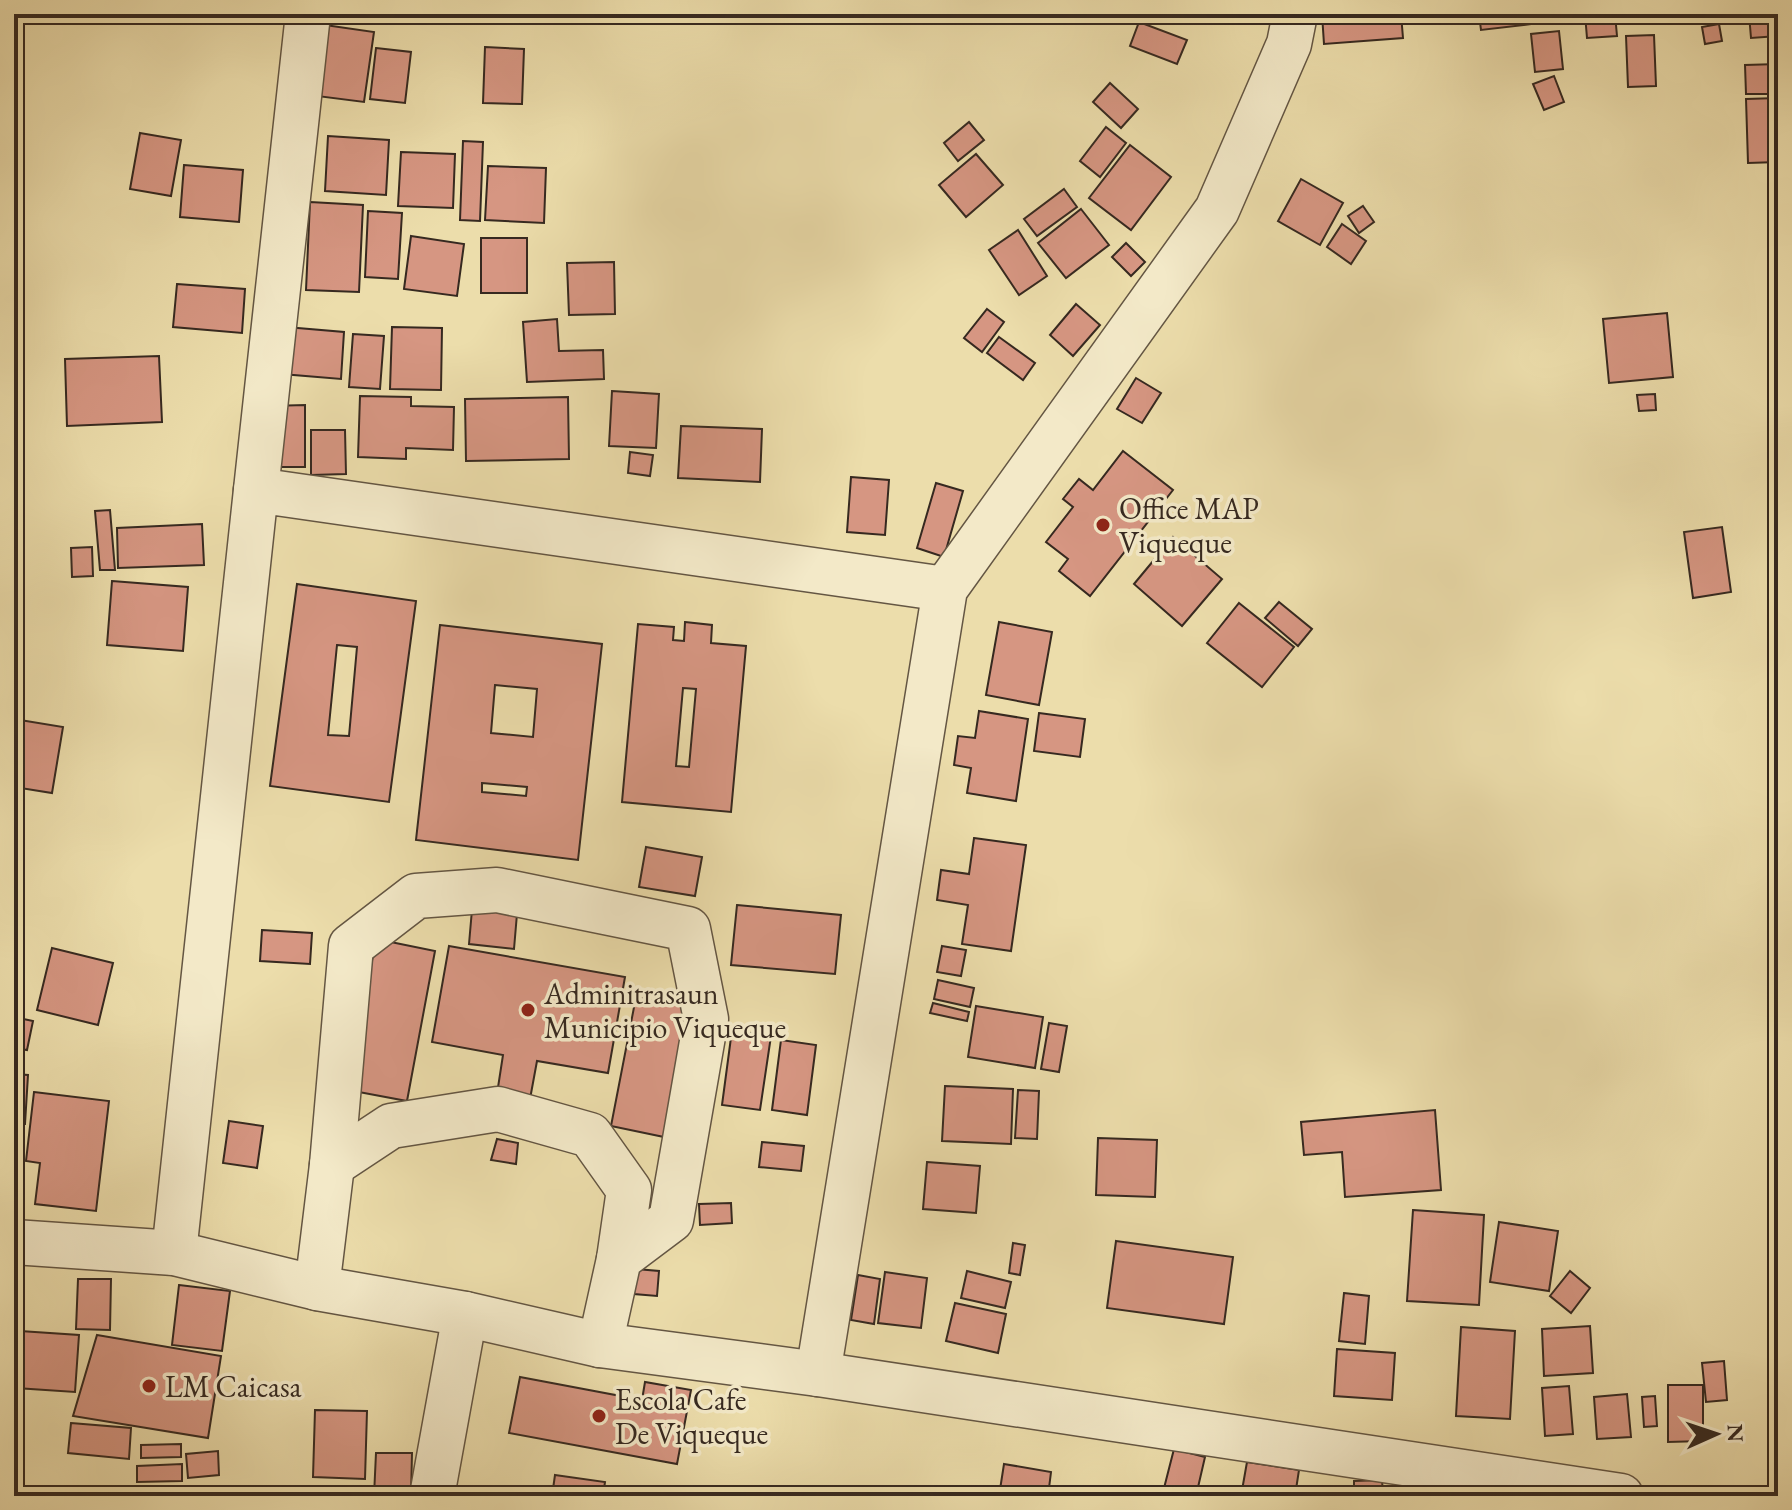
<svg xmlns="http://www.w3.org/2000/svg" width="1792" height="1510" viewBox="0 0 1792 1510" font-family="'EB Garamond',serif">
<rect width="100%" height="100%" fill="#ecddab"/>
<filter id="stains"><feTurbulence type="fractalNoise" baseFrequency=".0025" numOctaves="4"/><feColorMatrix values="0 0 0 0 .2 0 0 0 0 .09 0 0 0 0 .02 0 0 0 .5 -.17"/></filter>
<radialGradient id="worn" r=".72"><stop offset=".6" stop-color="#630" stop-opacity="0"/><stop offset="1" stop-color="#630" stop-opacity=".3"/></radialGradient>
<g fill="#d69682" stroke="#362920" stroke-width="2" fill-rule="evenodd">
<path d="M1322,14H1401L1403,38L1324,44Z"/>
<path d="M1479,14H1530L1532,24L1481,30Z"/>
<path d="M1585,14H1615L1617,36L1587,38Z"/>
<path d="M1749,14H1778V36L1751,38Z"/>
<path d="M1139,22L1187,40L1177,64L1130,46Z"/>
<path d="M318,24L374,32L364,102L309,95Z"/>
<path d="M1719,24L1722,41L1705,44L1702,27Z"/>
<path d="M1559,31L1563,69L1535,72L1531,34Z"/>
<path d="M1654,35L1656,86L1628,87L1626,36Z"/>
<path d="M485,47L524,49L522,104L483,103Z"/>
<path d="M376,48L411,52L405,103L370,99Z"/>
<path d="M1778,64V94H1746L1745,65Z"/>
<path d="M1554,76L1564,102L1544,110L1533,84Z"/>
<path d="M1110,83L1138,109L1121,128L1093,102Z"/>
<path d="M1778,98V162L1748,163L1746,99Z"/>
<path d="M969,122L984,140L958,161L944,143Z"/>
<path d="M1106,127L1126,143L1100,177L1080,161Z"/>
<path d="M140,133L181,140L171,196L130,189Z"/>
<path d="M328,136L389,140L386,195L325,191Z"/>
<path d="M463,141L483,142L480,221L460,220Z"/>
<path d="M1130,145L1171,177L1131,230L1089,198Z"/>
<path d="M401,152L455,154L453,208L398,206Z"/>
<path d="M976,154L1003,185L966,217L939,185Z"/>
<path d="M184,165L243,170L239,222L180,217Z"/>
<path d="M488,166L546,168L544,223L485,220Z"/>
<path d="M1301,179L1343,203L1320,245L1278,221Z"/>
<path d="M1064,189L1077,207L1037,236L1024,219Z"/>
<path d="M310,202L363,205L359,292L306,290Z"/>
<path d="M1363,206L1374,222L1359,233L1348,216Z"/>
<path d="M1081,209L1109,245L1066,278L1038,243Z"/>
<path d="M368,211L402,213L398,279L365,277Z"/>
<path d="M1342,224L1366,241L1351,264L1327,247Z"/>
<path d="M1018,230L1047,276L1019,295L989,250Z"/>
<path d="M411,236L464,244L457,296L404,289Z"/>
<rect x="481" y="238" width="46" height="55"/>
<path d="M1126,243L1145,262L1131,276L1112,257Z"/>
<path d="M614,262L615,314L569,315L567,263Z"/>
<path d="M177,284L245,289L242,333L173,327Z"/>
<path d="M1076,304L1100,325L1073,356L1050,335Z"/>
<path d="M987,309L1004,322L982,352L964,338Z"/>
<path d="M1667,313L1673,377L1609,383L1603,319Z"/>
<path d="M557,319L559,351L603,350L604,379L527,382L523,322Z"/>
<path d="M286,327L344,332L341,379L282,374Z"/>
<path d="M392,327L442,328L441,390L390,389Z"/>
<path d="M353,334L384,336L380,389L349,387Z"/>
<path d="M999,337L1035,363L1023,380L987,353Z"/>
<path d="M159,356L162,422L67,426L65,359Z"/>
<path d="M1136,378L1161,393L1142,423L1117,409Z"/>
<path d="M612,391L659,394L656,448L609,446Z"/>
<path d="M1655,394L1656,410L1639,411L1637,395Z"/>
<path d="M360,396L411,397V406L454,407L453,450L406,448V459L358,457Z"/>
<path d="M568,397L569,459L466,461L465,399Z"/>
<path d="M305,405V467H269V406Z"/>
<path d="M681,426L762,429L760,482L678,478Z"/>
<path d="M311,430H345L346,474L311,475Z"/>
<path d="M1123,451L1173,490L1090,596L1059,571L1068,559L1046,542L1073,507L1063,499L1079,479L1093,490Z"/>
<path d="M630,452L653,455L650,476L628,473Z"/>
<path d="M851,477L889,480L885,535L847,532Z"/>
<path d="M936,483L963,491L944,557L917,548Z"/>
<path d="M110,510L115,570H100L95,511Z"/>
<path d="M202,524L204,565L118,568L117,528Z"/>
<path d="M1722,527L1731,592L1693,598L1684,532Z"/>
<path d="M1173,537L1222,579L1182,626L1134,584Z"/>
<path d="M92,547L93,576L72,577L71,548Z"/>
<path d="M112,581L188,587L183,651L107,645Z"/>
<path d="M297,584L416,601L389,802L270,786ZM337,645L357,647L349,736L328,735Z"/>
<path d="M1279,602L1312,629L1298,646L1265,618Z"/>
<path d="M1239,603L1294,647L1262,687L1207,643Z"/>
<path d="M685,622L712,625L711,643L746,646L731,812L622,802L638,624L674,627L673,640L684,641ZM683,688L696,689L689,767L676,766Z"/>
<path d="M999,622L1052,632L1039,705L986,695Z"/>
<path d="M440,625L602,644L578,860L416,840ZM495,685L537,689L533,737L491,733ZM482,783L527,787L526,796L482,792Z"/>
<path d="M979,711L1028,719L1016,801L967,793L971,768L954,765L958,736L975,738Z"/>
<path d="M1039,713L1085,719L1080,757L1034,751Z"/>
<path d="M14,719L63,727L52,793L14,787Z"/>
<path d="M974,838L1026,845L1011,951L962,944L968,905L937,900L941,870L969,874Z"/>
<path d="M646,847L702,857L695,896L639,887Z"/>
<path d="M473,898L518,902L514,949L469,944Z"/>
<path d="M737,905L841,915L835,974L731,965Z"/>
<path d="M262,930L312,933L310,964L260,961Z"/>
<path d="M376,939L435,951L407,1101L348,1090Z"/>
<path d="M449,946L625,977L608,1073L537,1061L530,1099L497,1094L503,1055L432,1042Z"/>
<path d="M942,946L966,950L961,976L937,972Z"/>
<path d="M52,948L113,963L98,1025L37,1010Z"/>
<path d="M938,980L974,988L970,1007L934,999Z"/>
<path d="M636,997L689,1008L664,1137L611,1126Z"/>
<path d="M933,1003L969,1012L967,1021L930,1013Z"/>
<path d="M976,1006L1043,1017L1035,1068L968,1057Z"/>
<path d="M14,1017L33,1021L27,1050L14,1048Z"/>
<path d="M1049,1023L1067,1026L1059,1072L1041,1069Z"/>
<path d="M732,1030L771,1036L760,1110L722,1105Z"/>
<path d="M781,1040L816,1045L807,1115L772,1110Z"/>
<path d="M14,1074L28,1075L25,1124H14Z"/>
<path d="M945,1086L1013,1089L1011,1144L942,1141Z"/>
<path d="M1018,1090L1039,1091L1037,1139L1015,1138Z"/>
<path d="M34,1092L109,1101L96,1211L35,1204L40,1163L26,1161Z"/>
<path d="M1435,1110L1441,1190L1345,1197L1342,1152L1304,1155L1301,1122Z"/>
<path d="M229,1121L263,1126L257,1168L223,1163Z"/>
<path d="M1098,1138L1157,1140L1155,1197L1096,1195Z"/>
<path d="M497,1139L518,1143L516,1164L491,1160Z"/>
<path d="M762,1142L804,1146L801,1171L759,1167Z"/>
<path d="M927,1162L980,1166L976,1213L923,1209Z"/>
<path d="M731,1203L732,1223L700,1225L699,1204Z"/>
<path d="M1413,1210L1484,1215L1479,1305L1407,1301Z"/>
<path d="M1499,1222L1558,1231L1549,1291L1490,1282Z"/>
<path d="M1116,1241L1233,1257L1224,1324L1107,1308Z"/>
<path d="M1013,1243L1025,1245L1020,1275L1009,1273Z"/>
<path d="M636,1269L659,1271L657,1296L634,1294Z"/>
<path d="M967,1271L1011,1282L1005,1308L961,1298Z"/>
<path d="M1570,1271L1590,1288L1571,1313L1550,1296Z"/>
<path d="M885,1272L927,1278L921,1328L878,1323Z"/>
<path d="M858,1275L880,1279L874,1324L851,1320Z"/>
<path d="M78,1279H111L110,1330L76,1329Z"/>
<path d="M179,1285L230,1291L222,1351L172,1345Z"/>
<path d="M1344,1293L1369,1296L1365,1344L1339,1341Z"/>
<path d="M955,1303L1006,1314L998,1353L946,1341Z"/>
<path d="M1590,1326L1593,1373L1544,1376L1542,1329Z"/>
<path d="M1461,1327L1515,1331L1510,1419L1456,1416Z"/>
<path d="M20,1331L79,1335L75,1392L16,1388Z"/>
<path d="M97,1335L221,1356L208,1438L73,1416Z"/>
<path d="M1337,1349L1395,1353L1392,1400L1334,1396Z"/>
<path d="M1724,1361L1727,1400L1706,1402L1702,1363Z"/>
<path d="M520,1377L642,1400L645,1382L691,1390L677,1464L509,1433Z"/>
<path d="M1668,1385H1703V1441L1668,1442Z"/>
<path d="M1569,1386L1573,1434L1545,1436L1542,1388Z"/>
<path d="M1627,1394L1631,1437L1597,1439L1594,1397Z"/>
<path d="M1655,1396L1657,1426L1644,1427L1642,1397Z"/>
<path d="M315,1410L367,1411L365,1479L313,1477Z"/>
<path d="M71,1423L131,1428L129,1459L68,1453Z"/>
<path d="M181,1444V1457L141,1458V1445Z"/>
<path d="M1174,1449L1205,1457L1196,1496H1162Z"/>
<path d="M218,1451L219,1475L188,1478L186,1454Z"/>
<path d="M376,1453H412L411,1496H374Z"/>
<path d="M1247,1462L1299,1470L1295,1496H1241Z"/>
<path d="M182,1464V1481L137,1482V1466Z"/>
<path d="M1004,1464L1051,1472L1048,1496H999Z"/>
<path d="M555,1475L605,1482L603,1496H552Z"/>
<path d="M1403,1476L1439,1477V1496H1403Z"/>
<path d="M1382,1480L1383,1494H1394V1496H1333L1354,1495V1481Z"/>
</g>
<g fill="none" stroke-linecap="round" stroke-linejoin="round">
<g stroke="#645643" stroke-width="47">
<g id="minor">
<path d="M256,490L308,14"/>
<path d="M332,1165L391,1126L498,1109L590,1135L629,1190L619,1259"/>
<path d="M14,1242L174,1253L317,1288L465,1314L600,1345L818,1374L1621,1496"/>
<path d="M174,1253L256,490L945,589"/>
<path d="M317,1288L332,1165L351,946L416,896L497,890L688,929L706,1019L671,1220L619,1259L600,1345"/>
<path d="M818,1374L945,589L1217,210L1289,44L1295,14"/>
<path d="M432,1496L465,1314"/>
</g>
</g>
<use href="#minor" stroke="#f3e9c8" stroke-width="44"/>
</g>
<g fill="#8f2418" stroke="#f3e9c8" stroke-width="3">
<circle cx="1103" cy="525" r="8"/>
<circle cx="528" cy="1010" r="8"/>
<circle cx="149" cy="1386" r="8"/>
<circle cx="599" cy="1416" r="8"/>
</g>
<g text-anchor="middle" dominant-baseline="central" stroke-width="7" stroke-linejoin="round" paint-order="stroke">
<g font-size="30" fill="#362920" stroke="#f3e9c8" text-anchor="start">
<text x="1119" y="508">Office MAP<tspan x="1119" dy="34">Viqueque</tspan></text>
<text x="544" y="993">Adminitrasaun<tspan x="544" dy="34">Municipio Viqueque</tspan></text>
<text x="165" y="1386">LM Caicasa</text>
<text x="615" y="1399">Escola Cafe<tspan x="615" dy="34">De Viqueque</tspan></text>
</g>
</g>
<rect width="1792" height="1510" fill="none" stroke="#ecddab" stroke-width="48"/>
<rect x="16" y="16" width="1760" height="1478" fill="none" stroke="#362920" stroke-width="4"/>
<rect x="24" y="24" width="1744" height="1462" fill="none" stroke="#362920" stroke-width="2"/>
<g transform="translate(1716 1434) rotate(87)" stroke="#f3e9c8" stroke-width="6" paint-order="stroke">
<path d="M0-6L14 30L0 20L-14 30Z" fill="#362920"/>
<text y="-12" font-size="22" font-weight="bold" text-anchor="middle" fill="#362920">N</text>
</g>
<rect width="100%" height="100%" filter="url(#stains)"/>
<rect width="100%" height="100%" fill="url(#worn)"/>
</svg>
